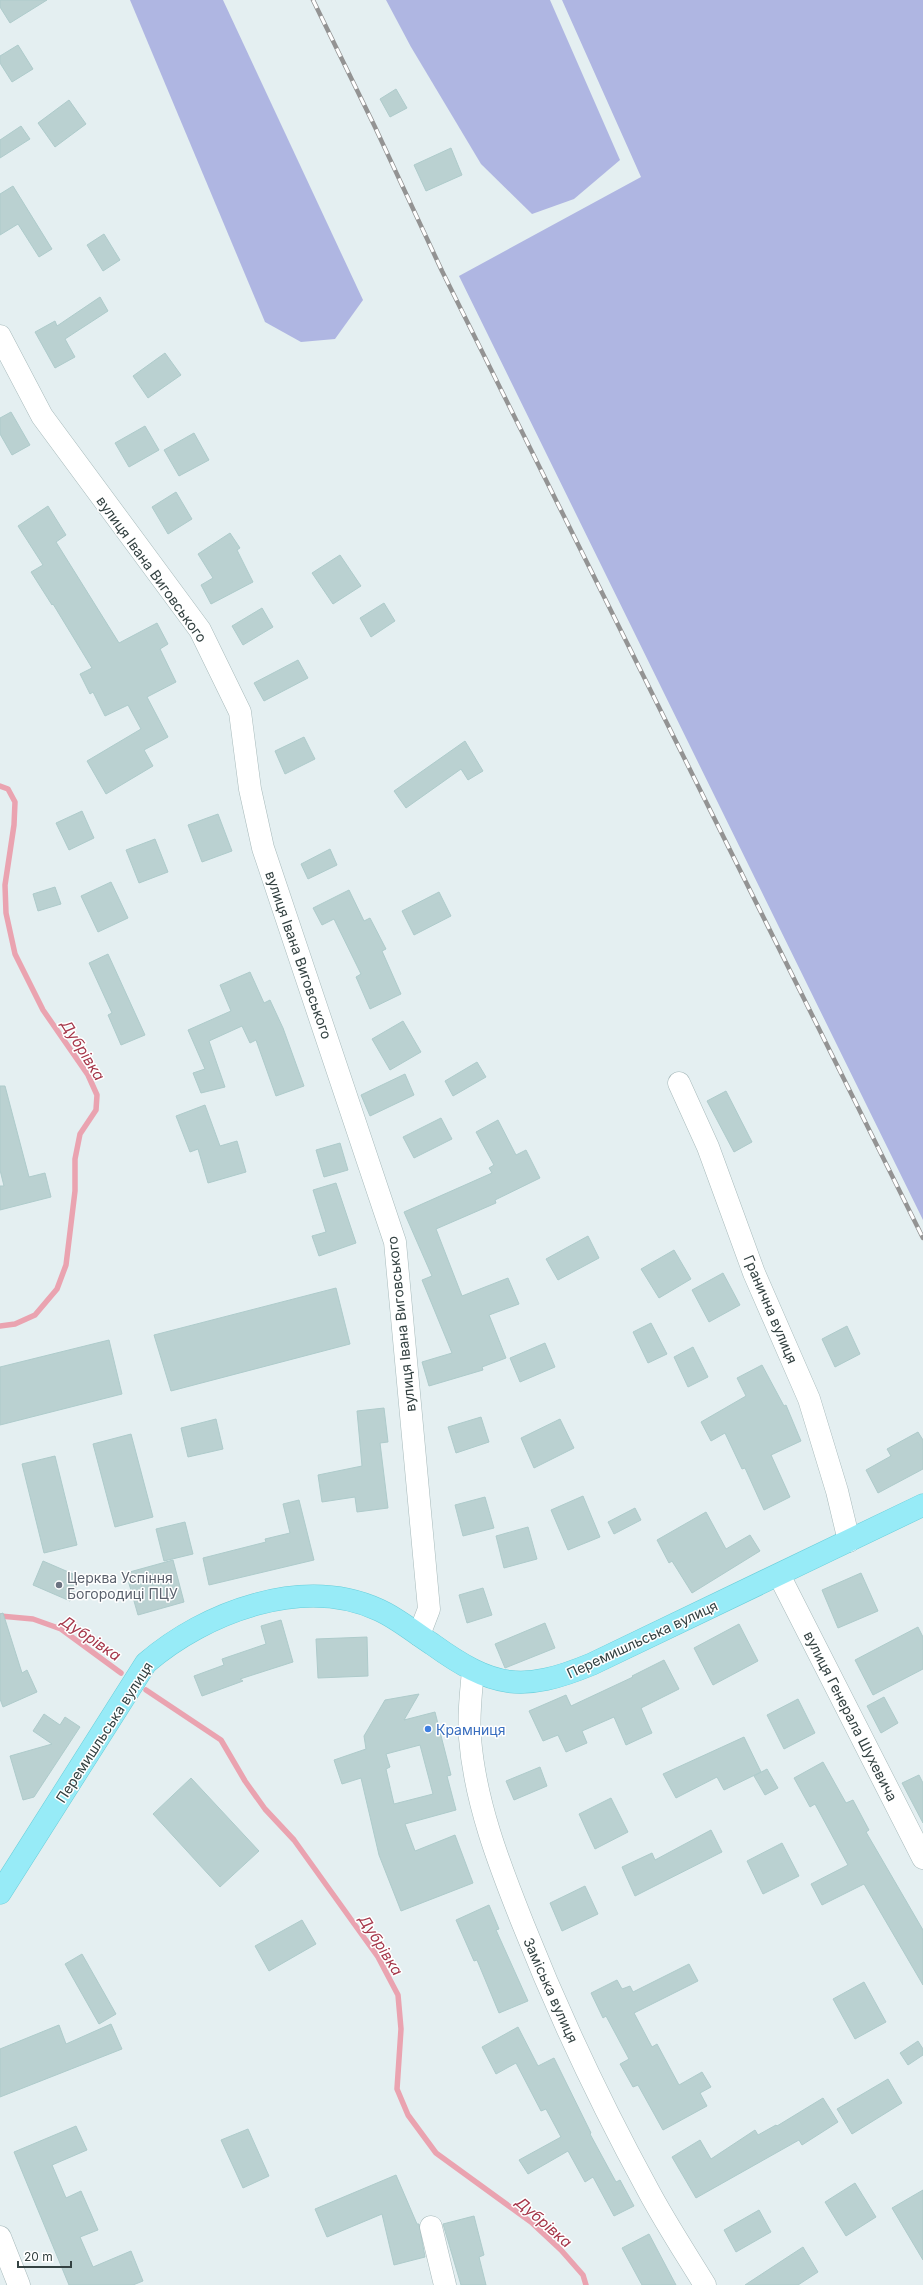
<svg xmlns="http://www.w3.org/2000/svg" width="923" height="2285" viewBox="0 0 923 2285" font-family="Inter,sans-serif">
<rect width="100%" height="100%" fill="#e4eff1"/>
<g fill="#afb6e2">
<path d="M130,0H223L363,300L335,339L301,342L265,322Z"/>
<path d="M386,0H550L620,160L574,199L532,214L481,164L411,47Z"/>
<path d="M562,0H923V1220L459,276L641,177Z"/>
</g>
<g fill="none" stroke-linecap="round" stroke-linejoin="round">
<g stroke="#eaa3b0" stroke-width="5.5">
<path d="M0,786L8,789L15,802L14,825L5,885L6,913L15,954L43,1010L88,1075L97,1095L96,1110L80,1134L75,1159V1191L66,1265L57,1289L35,1315L15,1324L0,1326"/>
<path d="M0,1616L33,1619L61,1629L121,1673"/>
<path d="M146,1690L221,1740L245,1781L265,1809L294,1840L378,1957L398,1995L401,2029L397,2089L408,2115L436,2153L531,2222L561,2250L583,2275L586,2285"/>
</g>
</g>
<g fill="#bad1d1" stroke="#aecbcb" fill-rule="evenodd">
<path d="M0,0H47L10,23L0,7Z"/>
<path d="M18,45L33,69L12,82L0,63V56Z"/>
<path d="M396,89L407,108L390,117L380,99Z"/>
<path d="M69,100L86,124L55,147L38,123Z"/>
<path d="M21,126L30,139L0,158V140Z"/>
<path d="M451,148L462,175L426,191L414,165Z"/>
<path d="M13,186L52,249L39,257L18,224L0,235V194Z"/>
<path d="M104,234L120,260L103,271L87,245Z"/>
<path d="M100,297L108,311L65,339L75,357L55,368L35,332L55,321L57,326Z"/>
<path d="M165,353L181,375L148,398L133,376Z"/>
<path d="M11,412L30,445L12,455L0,434V418Z"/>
<path d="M145,426L159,450L129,467L115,443Z"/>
<path d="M194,433L209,460L179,476L164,450Z"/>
<path d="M176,492L192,519L168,534L152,507Z"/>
<path d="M48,506L66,535L56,542L119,643L157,623L168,644L160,649L176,682L147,697L168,737L144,750L153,766L106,794L87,761L141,729L128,705L105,716L93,692L90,694L80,674L92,668L53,604L52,605L31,572L43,565L18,526Z"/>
<path d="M230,533L240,548L237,550L253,582L211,604L201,585L213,578L198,554Z"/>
<path d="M340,555L361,586L333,604L312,573Z"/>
<path d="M384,603L395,621L371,637L360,618Z"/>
<path d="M262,608L273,627L243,645L232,626Z"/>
<path d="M298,660L308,678L264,701L254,683Z"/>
<path d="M304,737L315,759L285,774L275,751Z"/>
<path d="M465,741L483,771L468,780L461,769L406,808L394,791Z"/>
<path d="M82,811L94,838L69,850L56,823Z"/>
<path d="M218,814L232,851L202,862L188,825Z"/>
<path d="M155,839L168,872L139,883L126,850Z"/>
<path d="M330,849L337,865L308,879L301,864Z"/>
<path d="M111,882L128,918L98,932L81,896Z"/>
<path d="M55,887L61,904L38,911L33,894Z"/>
<path d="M349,890L364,921L370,918L386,949L382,951L401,994L370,1009L356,977L361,974L334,919L322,925L313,908Z"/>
<path d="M439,892L451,916L414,935L402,911Z"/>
<path d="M108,954L145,1035L121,1045L108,1015L112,1013L89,963Z"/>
<path d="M250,972L264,1003L270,1000L283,1028L304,1086L276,1096L256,1040L250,1043L242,1026L209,1041L225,1087L201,1093L193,1073L205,1069L188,1030L231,1011L220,985Z"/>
<path d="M403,1021L421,1052L390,1070L372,1039Z"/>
<path d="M477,1062L486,1077L453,1096L445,1081Z"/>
<path d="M405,1074L414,1095L370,1116L361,1095Z"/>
<path d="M0,1086H5L29,1177L45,1173L51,1197L0,1210V1186H4L0,1170Z"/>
<path d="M726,1091L752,1142L734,1152L707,1101Z"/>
<path d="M205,1105L220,1146L237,1141L246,1172L208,1183L198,1149L190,1152L176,1116Z"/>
<path d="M441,1118L452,1139L414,1158L403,1137Z"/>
<path d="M498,1120L516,1155L526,1150L540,1178L495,1200L496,1203L436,1229L462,1296L508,1278L519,1304L489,1315L506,1358L482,1367L483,1370L429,1386L422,1362L452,1353L422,1280L432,1276L404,1212L492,1173L489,1168L494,1165L476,1132Z"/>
<path d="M340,1143L348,1170L324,1177L316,1150Z"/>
<path d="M336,1183L356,1243L319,1256L312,1236L326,1232L313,1190Z"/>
<path d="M588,1236L599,1258L558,1280L546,1259Z"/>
<path d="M674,1250L691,1279L659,1298L641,1269Z"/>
<path d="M723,1273L740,1305L709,1322L692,1290Z"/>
<path d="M336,1288L350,1344L171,1391L154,1335Z"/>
<path d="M651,1323L667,1354L648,1363L633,1332Z"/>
<path d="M847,1326L860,1354L835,1367L822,1339Z"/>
<path d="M109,1340L122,1394L0,1425V1367Z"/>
<path d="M545,1343L555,1367L520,1382L510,1358Z"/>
<path d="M693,1347L708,1377L688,1387L674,1357Z"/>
<path d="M762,1365L784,1406L786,1405L801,1441L771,1455L790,1497L764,1510L745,1468L742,1469L725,1433L711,1441L701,1422L746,1396L737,1378Z"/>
<path d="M384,1408L388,1442L380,1443L388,1508L357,1512L355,1497L322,1502L318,1475L362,1466L357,1411Z"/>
<path d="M481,1417L489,1442L456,1453L448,1427Z"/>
<path d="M216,1419L223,1449L188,1457L181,1428Z"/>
<path d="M560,1419L574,1448L534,1468L521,1438Z"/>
<path d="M918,1432L923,1440V1469L878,1493L866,1470L891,1456L887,1449Z"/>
<path d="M131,1434L153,1517L115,1527L93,1444Z"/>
<path d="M55,1456L77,1545L44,1553L22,1464Z"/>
<path d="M583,1496L600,1537L568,1550L551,1510Z"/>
<path d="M485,1497L494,1528L463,1536L455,1505Z"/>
<path d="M299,1500L314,1560L209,1585L203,1558L266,1542L265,1539L290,1533L283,1504Z"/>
<path d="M635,1508L641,1520L614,1534L608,1522Z"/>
<path d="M706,1512L726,1549L750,1535L760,1551L692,1593L672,1561L669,1563L657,1540Z"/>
<path d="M185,1522L193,1554L164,1561L156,1529Z"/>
<path d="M528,1527L537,1559L504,1568L496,1536Z"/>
<path d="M173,1560L184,1602L138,1615L126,1573Z"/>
<path d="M43,1561L80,1577L70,1601L33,1585Z"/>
<path d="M861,1573L878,1611L838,1628L822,1590Z"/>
<path d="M483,1588L492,1615L467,1623L459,1595Z"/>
<path d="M3,1613L22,1673L27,1670L37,1692L3,1707L0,1699V1614Z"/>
<path d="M281,1620L293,1662L240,1679L243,1681L202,1696L194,1676L224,1665L222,1659L266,1644L261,1626Z"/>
<path d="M545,1623L555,1648L505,1668L495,1644Z"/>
<path d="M739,1624L758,1661L713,1685L694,1648Z"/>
<path d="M918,1627L923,1637V1669L873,1695L855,1660Z"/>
<path d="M367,1637L368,1676L318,1678L316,1639Z"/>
<path d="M664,1660L679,1689L641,1708L652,1733L626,1745L614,1717L582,1731L587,1743L566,1752L558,1735L543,1741L529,1711L566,1695L571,1706L633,1677L632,1676Z"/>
<path d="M419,1694L404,1720L435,1712L451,1775L447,1776L456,1810L405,1824L415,1851L455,1835L473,1883L401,1911L379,1855L361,1778L342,1784L334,1760L366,1749L364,1736L385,1700ZM420,1745L433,1794L394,1804L386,1769L390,1767L386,1754Z"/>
<path d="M884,1697L898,1723L881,1733L867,1706Z"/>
<path d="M798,1699L815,1733L784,1749L767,1715Z"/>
<path d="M44,1714L60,1725L65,1717L80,1727L34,1797L23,1800L10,1756L52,1744L33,1731Z"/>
<path d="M744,1737L761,1772L724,1790L717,1777L676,1798L663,1774Z"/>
<path d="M823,1762L846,1803L853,1800L869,1830L866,1832L923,1930V1985L864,1884L822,1905L811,1884L848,1865L815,1804L810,1807L794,1778Z"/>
<path d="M540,1767L547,1786L514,1800L506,1781Z"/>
<path d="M767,1769L778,1788L765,1795L754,1776Z"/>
<path d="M919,1775L923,1783V1823L902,1783Z"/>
<path d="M191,1778L259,1851L220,1887L153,1814Z"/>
<path d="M611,1798L628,1832L595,1849L579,1814Z"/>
<path d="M711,1830L722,1852L635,1896L622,1867L652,1853L655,1860Z"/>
<path d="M782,1843L799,1876L763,1894L747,1861Z"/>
<path d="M585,1886L598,1914L562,1931L550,1903Z"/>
<path d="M489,1905L499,1929L496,1930L528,2001L499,2013L477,1960L474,1961L456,1920Z"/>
<path d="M302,1920L316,1944L269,1971L255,1946Z"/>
<path d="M82,1954L116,2014L99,2024L65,1964Z"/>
<path d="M689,1964L698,1981L634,2013L652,2047L657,2044L679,2085L702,2072L711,2087L700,2093L707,2106L663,2130L638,2085L633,2087L620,2064L629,2059L606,2016L603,2018L591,1993L617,1980L622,1989L630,1986L633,1992Z"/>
<path d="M864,1982L886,2022L855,2039L833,1999Z"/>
<path d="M111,2024L122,2049L0,2097V2049L59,2025L66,2044Z"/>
<path d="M518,2027L538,2066L554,2058L591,2133L590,2134L616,2182L620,2180L634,2206L614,2216L593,2177L585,2182L568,2151L528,2174L519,2160L561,2137L546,2109L541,2111L516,2063L496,2074L482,2047Z"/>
<path d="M918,2041L923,2049V2055L908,2065L900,2053Z"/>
<path d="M888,2079L902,2103L852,2134L837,2109Z"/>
<path d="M823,2098L838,2122L802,2145L799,2140L696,2198L672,2157L700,2140L711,2159L755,2130L758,2135L776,2125L777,2126Z"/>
<path d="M76,2126L87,2150L52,2165L66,2198L81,2191L98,2230L80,2237L93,2267L131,2251L143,2281L133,2285H69L14,2152Z"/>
<path d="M248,2129L269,2176L243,2188L221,2140Z"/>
<path d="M396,2175L417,2224H419L425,2257L394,2265L382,2214L327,2237L315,2209Z"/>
<path d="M855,2183L876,2217L846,2236L825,2202Z"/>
<path d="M923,2190V2260L892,2208Z"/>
<path d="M759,2210L771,2232L736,2252L724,2230Z"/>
<path d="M474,2216L484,2255L479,2257L486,2285H461L443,2224Z"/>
<path d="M649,2234L676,2285H642L622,2248Z"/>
<path d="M803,2247L818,2272L798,2285H745Z"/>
</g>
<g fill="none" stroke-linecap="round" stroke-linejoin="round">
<g stroke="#a7babb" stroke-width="23">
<g id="minor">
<path d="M0,336L42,416L200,630L240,712L250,789L263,848L395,1242L429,1609L419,1635"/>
<path d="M679,1083L708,1147L754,1273L809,1399L837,1491L849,1541"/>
<path d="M779,1575L923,1858"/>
<path d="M473,1671C471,1693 468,1715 470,1738C475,1802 499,1864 523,1924C559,2015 601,2104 648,2190C665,2222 686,2254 705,2285"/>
<path d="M431,2227L445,2285"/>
<path d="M0,2237L19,2285"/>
</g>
</g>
<g stroke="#68ceda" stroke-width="23">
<path id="major" d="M0,1893L146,1663C205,1612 303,1575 379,1610C397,1618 415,1633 432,1644C493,1688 522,1693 592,1664L923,1505"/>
</g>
<use href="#minor" stroke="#fff" stroke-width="22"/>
<use href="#major" stroke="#97ebf7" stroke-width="22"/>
<g stroke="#939393" stroke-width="4.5">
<path id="rail" d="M313,0L375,127L442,271L923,1238"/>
</g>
<use href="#rail" stroke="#fff" stroke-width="3" stroke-dasharray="9" stroke-linecap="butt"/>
</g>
<circle fill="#6b7280" stroke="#fff" stroke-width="1.5" cx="59" cy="1585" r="4"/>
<circle fill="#3f7fe0" stroke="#fff" stroke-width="1.5" cx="428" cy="1729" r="4"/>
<g text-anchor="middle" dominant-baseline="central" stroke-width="3" stroke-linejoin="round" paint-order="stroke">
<g font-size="14" fill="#344242" stroke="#fff">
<text transform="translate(152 569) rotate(54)">вулиця Івана Виговського</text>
<text transform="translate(299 955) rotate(71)">вулиця Івана Виговського</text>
<text transform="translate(771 1309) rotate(67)">Гранична вулиця</text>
<text transform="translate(401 1324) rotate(-96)">вулиця Івана Виговського</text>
<text transform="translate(642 1639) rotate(-25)">Перемишльська вулиця</text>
<text transform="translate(851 1716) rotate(63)">вулиця Генерала Шухевича</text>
<text transform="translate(104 1732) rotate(-57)">Перемишльська вулиця</text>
<text transform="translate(551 1990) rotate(66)">Заміська вулиця</text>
</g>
<g font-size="14" fill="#5b616d" stroke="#fff" text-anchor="start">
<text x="67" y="1577">Церква Успіння<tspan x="67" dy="16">Богородиці ПЦУ</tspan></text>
</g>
<g font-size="14" fill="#366cbe" stroke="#fff" text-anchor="start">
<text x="436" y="1729">Крамниця</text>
</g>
<g font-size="15" font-style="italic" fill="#a53649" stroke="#fff">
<text transform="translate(83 1050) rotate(58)">Дубрівка</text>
<text transform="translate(91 1638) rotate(34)">Дубрівка</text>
<text transform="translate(381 1945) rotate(58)">Дубрівка</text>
<text transform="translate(544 2222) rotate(41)">Дубрівка</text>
</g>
</g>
<path d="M18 2261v6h53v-6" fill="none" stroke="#344242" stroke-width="2"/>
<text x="24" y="2261" font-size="12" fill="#344242" stroke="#ffffff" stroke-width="3" paint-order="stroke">20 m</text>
</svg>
